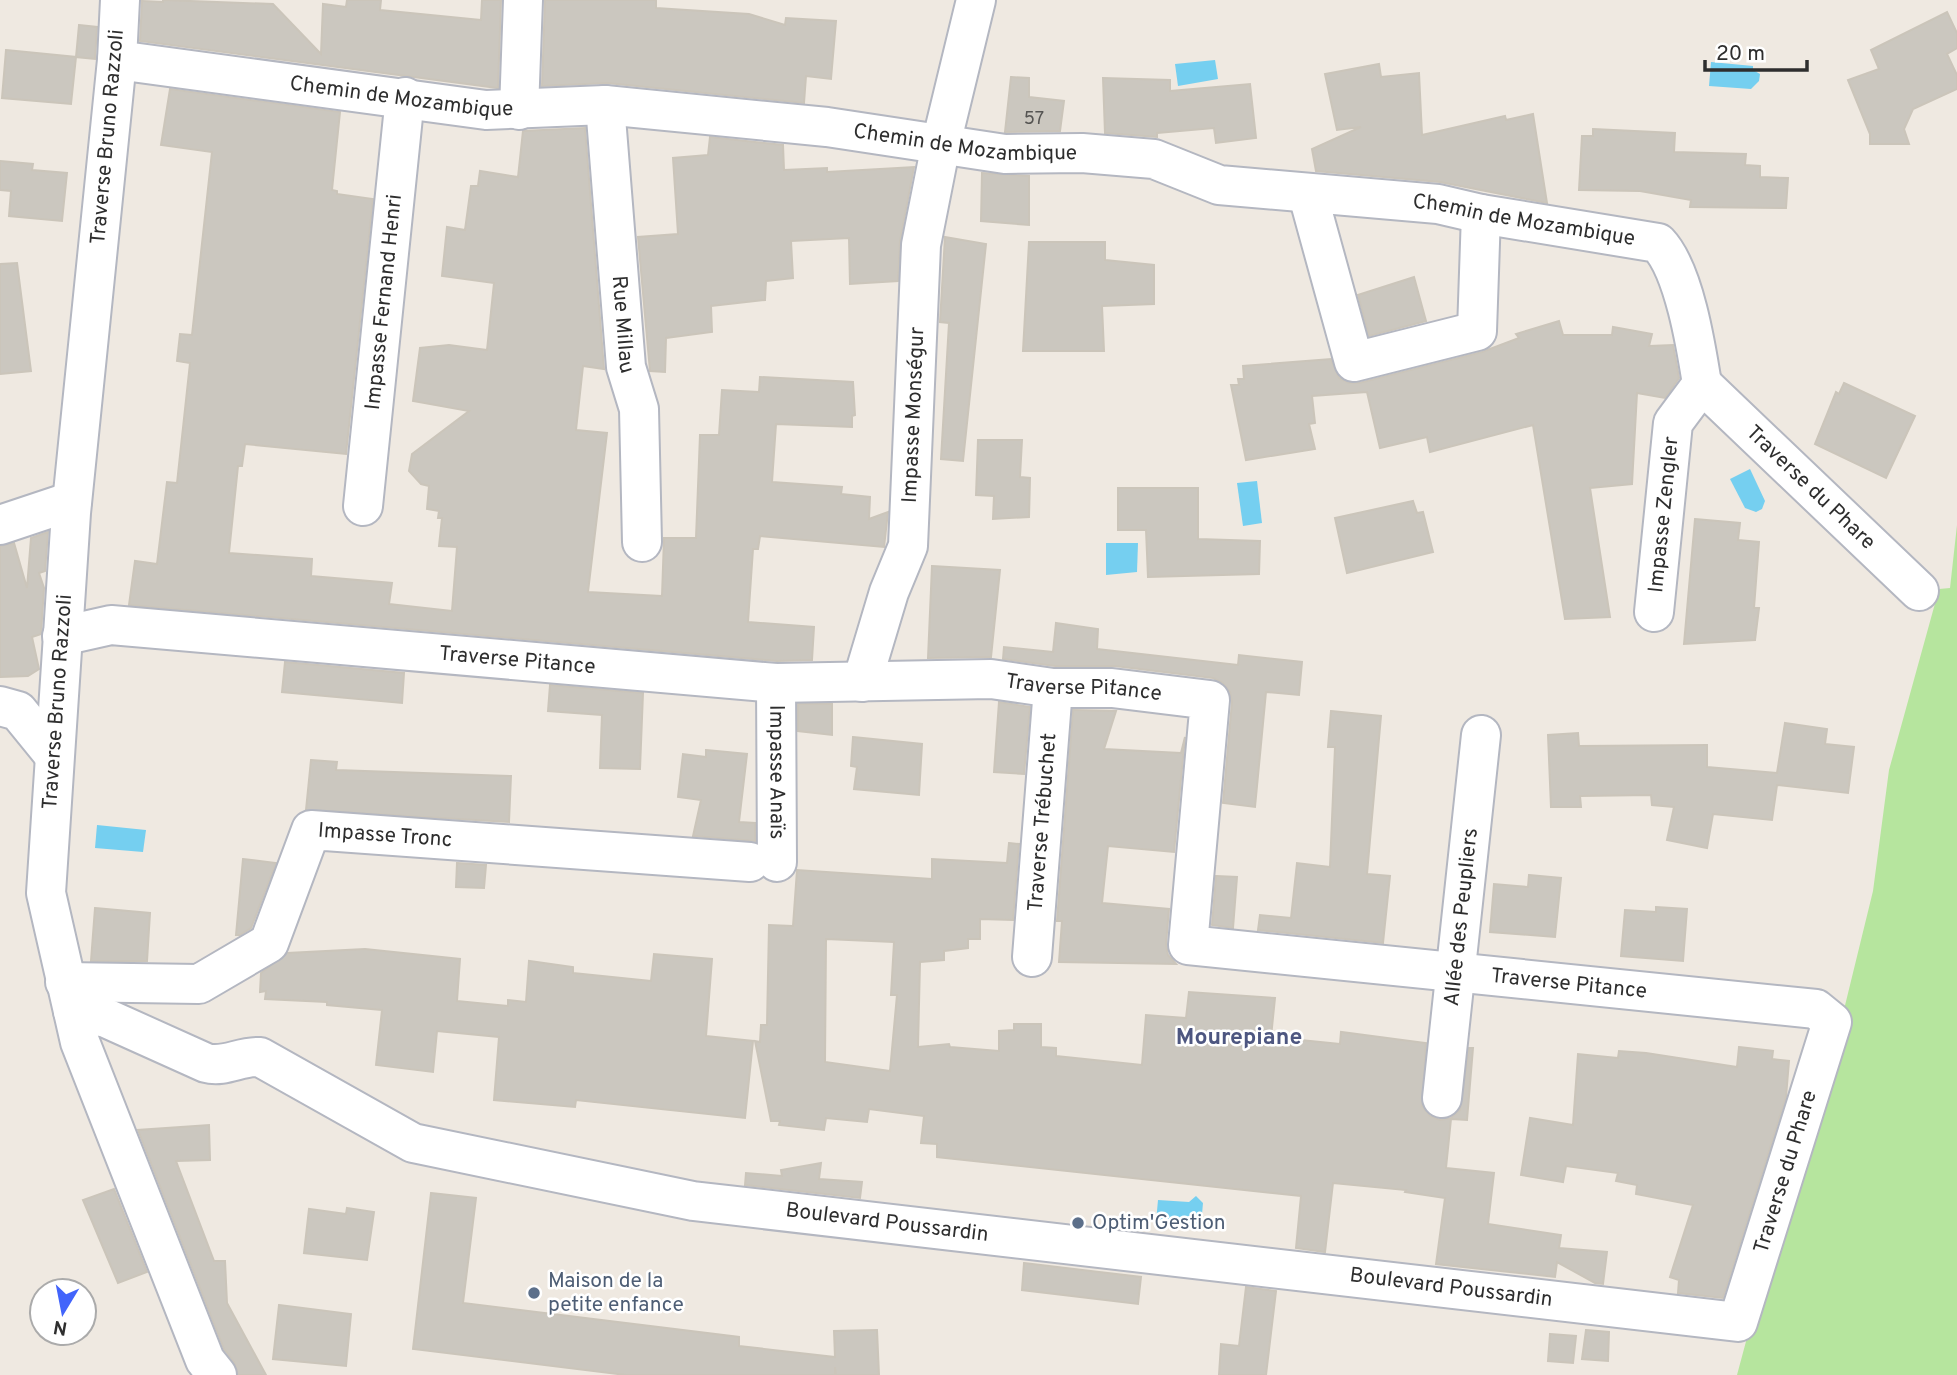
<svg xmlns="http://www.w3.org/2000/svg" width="1957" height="1375" viewBox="0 0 1957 1375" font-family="Overpass,sans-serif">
<rect width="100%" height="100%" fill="#efe9e1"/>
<path fill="#b6e59e" d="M1957,525V1375H1737L1773,1241L1828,1075L1873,891L1889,770L1939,589L1950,588Z"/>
<g fill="#75cff0">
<path d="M1215,60L1218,79L1178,86L1175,64Z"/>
<path d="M1711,62L1753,66V70L1760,74L1759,81L1751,89L1709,86Z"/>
<path d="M1750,469L1765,501L1762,509L1756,512L1745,508L1730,479Z"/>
<path d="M1257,481L1262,523L1243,526L1237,483Z"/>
<path d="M1106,543H1138L1137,572L1106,575Z"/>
<path d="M97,825L146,830L143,852L95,848Z"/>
<path d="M1196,1196L1203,1203L1201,1225L1156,1222L1158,1200L1189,1202Z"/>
</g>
<g fill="#cbc7bf" stroke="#cbc5ba" stroke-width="2" fill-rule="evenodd">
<path d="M163,0L273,4L321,54L323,4L346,7L347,0H381L380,10L481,20L482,0H501L498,88L140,41L142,1L163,2Z"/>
<path d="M545,0H656V8L749,14L785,25L786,18L836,21L831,79L806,76L804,103L607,83L542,86Z"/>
<path d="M1947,12L1957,33V48L1947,54L1957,75V89L1913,109L1904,129L1909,144H1870V134L1848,80L1879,69L1871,50Z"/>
<path d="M79,25L97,27L95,59L76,57Z"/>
<path d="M6,50L76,57L71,104L2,98Z"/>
<path d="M1379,64L1381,77L1419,73L1422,135L1505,116L1506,120L1533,114L1547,203L1440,182L1316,171L1312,149L1361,127L1337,130L1325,74Z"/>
<path d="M1011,77L1029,78V97L1064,101L1060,131L1005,132Z"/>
<path d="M1103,78L1170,80V91L1250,84L1256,138L1216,143L1214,128L1157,133V137L1105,133Z"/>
<path d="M170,89L340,112L332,190L337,191V194L373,199L346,454L245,444L242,466H238L229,553L312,559L311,576L392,583L389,604L452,611L457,547L439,546L442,518H438L439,511L427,509L429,486L421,484L409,471L412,454L469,411L413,401L420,348L449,345L487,350L494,283L442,276L447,227L465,230L471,186H478L480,171L518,177L523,131L585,128L604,369L583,366L576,430L607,433L588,592L662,596L664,538H696L700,435H719L722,390L759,392L760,377L853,382L855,415L852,416V427L776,424L772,482L842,487L841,494L870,497L869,519L888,512L884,547L760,536L758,549H753L748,622L814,627L812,660L777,661L129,605L135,561L157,564L167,482L177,483L190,363L177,361L180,334L192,335L212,152L161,145Z"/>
<path d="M1593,129L1675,133L1674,152L1746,154L1745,165L1760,166V177L1788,178L1786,208L1690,207L1691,200L1640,191L1579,190L1582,136H1593Z"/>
<path d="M710,137L783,145L784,170L827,168V172L914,167L900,241L898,281L850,284L849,238L791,241L793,278L766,281L765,300L711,306L712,332L666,338L665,372L650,371L638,237L678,234L673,158L708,155Z"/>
<path d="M0,161L33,164L32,170L67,173L62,221L9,216L11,191L0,190Z"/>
<path d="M982,173L1029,176V225L981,221Z"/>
<path d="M945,237L986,244L963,461L941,459L949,323L940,322Z"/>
<path d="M1029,242H1105V260L1154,265V304L1102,306L1104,351H1023Z"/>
<path d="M17,263L31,371L0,374V264Z"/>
<path d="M1414,277L1426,321L1369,336L1358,295Z"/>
<path d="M1559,321L1563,335H1612L1613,327L1652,334L1649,346L1673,345L1678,372L1679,378L1665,398L1637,393L1632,484L1590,488L1610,617L1565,619L1533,425L1430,452L1427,437L1380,448L1367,392L1312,396L1315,423L1309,424L1315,449L1246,460L1231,385H1239L1238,379H1244L1243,366L1331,359L1339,378L1349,383H1359L1482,352L1519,338L1516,334Z"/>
<path d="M1844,383L1915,416L1886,478L1815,444L1836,392L1839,394Z"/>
<path d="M978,440H1022L1020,477L1030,478L1029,517L993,519L994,496L976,495Z"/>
<path d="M1118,488H1198V539L1260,541L1259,574L1148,577L1146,530H1118Z"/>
<path d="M1413,501L1417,513L1423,512L1433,552L1347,573L1335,518Z"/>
<path d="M1695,519L1740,523L1738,540L1759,542L1754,608H1759L1755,640L1684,644Z"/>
<path d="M48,532L45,571L39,573L44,588L41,634L32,637L39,669L28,676L0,677V546L14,543L27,588L31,538Z"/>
<path d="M932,566L1000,570L991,657L928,658Z"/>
<path d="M1056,623L1098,629L1097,649L1238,665L1239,655L1302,662L1299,695L1266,692L1255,807L1223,803L1232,702L1230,692L1223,683L1213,678L1115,666H1055L1003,659L1004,647L1053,652Z"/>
<path d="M285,662L404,673L402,703L282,692Z"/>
<path d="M550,685L643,693L640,769L600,768L602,715L548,711Z"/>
<path d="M999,702L1030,707L1024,774L994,772Z"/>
<path d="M798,704H832V735L798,731Z"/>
<path d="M1073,710L1116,711L1104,749L1181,753L1185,737L1174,852L1108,846L1102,903L1169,909L1166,944L1168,955L1176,964L1059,962L1062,921H1057Z"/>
<path d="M1331,711L1381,716L1367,874L1390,876L1383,943L1258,930L1260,915L1291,918L1297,863L1330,867L1335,747H1328Z"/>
<path d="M1785,723L1827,729L1825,744L1854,747L1848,793L1777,785L1772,820L1713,814L1707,848L1667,840L1674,807L1652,805L1651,795L1580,796L1581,807H1551L1548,735L1578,733L1579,746L1707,745V767L1777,773Z"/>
<path d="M853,737L922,744L919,795L854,789L857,767L851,766Z"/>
<path d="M706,750L747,754L739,822L755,823V841L693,836L701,800L678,797L683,754L706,757Z"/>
<path d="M311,760L337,762L336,770L511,776L509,822L306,810Z"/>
<path d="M1009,843L1019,844L1013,920L980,919V939H968V948L944,951V960L920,962L918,1047L949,1044L950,1047L999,1051V1031L1014,1030V1024H1041V1047L1056,1048V1056L1142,1065L1146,1015L1186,1018L1189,992L1275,998L1271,1037L1340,1044L1341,1032L1426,1043L1422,1106L1430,1116L1440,1120L1451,1118L1460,1110L1469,1048H1473L1467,1120L1451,1119L1446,1168L1494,1173L1488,1224L1561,1235L1559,1248L1607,1252L1603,1284L1595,1283L1557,1262L1555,1277L1436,1264L1445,1198L1405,1192L1406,1190L1333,1183L1325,1252L1296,1248L1301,1196L937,1157V1144L921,1143L924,1116L869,1109L867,1122L826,1118L824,1130L779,1125L780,1121H771L755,1041L760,1042L761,1025H767L769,925L793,926L797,870L932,879V859L1007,863ZM826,939L894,942L891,995H897L890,1071L825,1062Z"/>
<path d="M243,859L276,863L251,928L240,935H236Z"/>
<path d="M457,863L486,865L484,888L456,887Z"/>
<path d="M1529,875L1561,878L1555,937L1490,932L1494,884L1528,887Z"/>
<path d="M1216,876L1237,877L1233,928L1212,925Z"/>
<path d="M1656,907L1687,909L1683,961L1621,956L1625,910L1656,912Z"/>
<path d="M95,908L150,913L147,961H91Z"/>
<path d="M365,949L460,959L457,1001L508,1006V1000L526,1002L529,961L573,967V973L651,981L654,954L712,959L706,1036L753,1041L745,1118L576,1100L575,1107L494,1100L499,1037L437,1031L433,1072L376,1065L382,1010L327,1005V1002L265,999L266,991L260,992L261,973L287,953Z"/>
<path d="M1739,1047L1773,1051L1772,1059L1789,1061L1786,1097L1723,1298L1678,1293L1679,1280L1670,1277L1693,1205L1636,1194L1637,1185L1616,1181L1618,1173L1566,1166L1563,1182L1521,1175L1530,1118L1573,1125L1578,1054L1618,1058L1619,1051L1646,1053L1737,1067Z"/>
<path d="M209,1125L210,1160L176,1161L214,1261H225L227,1303L266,1375H238L234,1362L224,1349L138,1130Z"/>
<path d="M821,1163L819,1179L862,1182L860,1198L745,1185L746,1173L782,1176L781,1170Z"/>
<path d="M114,1189L147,1272L118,1283L83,1200Z"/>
<path d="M431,1193L476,1198L463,1303L739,1337V1346L835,1357L834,1331L877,1330L879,1375H836L835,1367V1375H626L413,1349Z"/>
<path d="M347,1208L374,1212L367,1260L304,1253L309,1209L346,1214Z"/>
<path d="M1024,1263L1141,1277L1138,1304L1022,1290Z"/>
<path d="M1246,1287L1276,1291L1266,1375H1219L1221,1344L1239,1346Z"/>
<path d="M279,1305L351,1314L346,1366L273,1359Z"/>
<path d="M1586,1330L1609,1332L1608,1361L1582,1359Z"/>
<path d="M1550,1334L1576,1336L1573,1363L1548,1361Z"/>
</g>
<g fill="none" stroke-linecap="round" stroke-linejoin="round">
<g stroke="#b4b7c1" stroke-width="42">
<g id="minor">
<path d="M120,0L117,60L71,513L46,893L80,1042L205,1360L217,1375"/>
<path id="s1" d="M117,60L486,110L605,105L827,127L1005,154L1082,153L1154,159L1219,185L1438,204L1481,214L1658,243C1684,270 1696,346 1702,384"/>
<path id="s2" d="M605,105L626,367L639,409L642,542"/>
<path d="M519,110L523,0"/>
<path d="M1308,195L1354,362L1477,331L1481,214"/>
<path id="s3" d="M1702,384L1919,591"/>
<path id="s4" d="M363,506L405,97"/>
<path d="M0,525L72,501"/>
<path id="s5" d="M1654,612L1673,423L1702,384"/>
<path id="s6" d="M62,636L111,625L776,683L991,679L1053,688H1112L1210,700L1188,945L1816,1009L1832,1022L1738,1322L693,1201L413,1143L260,1057C240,1056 225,1068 206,1063L106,1018L73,1011"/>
<path id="s7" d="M862,682L889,592L908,546L921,245L941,144L976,0"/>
<path id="s8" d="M776,683L777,862"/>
<path d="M0,706L18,711L53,754"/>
<path id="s9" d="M1032,957L1053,688"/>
<path id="s10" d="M65,982L199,984L269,943L311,830L750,862"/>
<path id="s11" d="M1442,1098L1481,735"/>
</g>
</g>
<use href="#minor" stroke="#fff" stroke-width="38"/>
</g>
<g fill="#5c6f8a" stroke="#fff" stroke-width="2.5">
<circle cx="1078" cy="1223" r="7"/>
<circle cx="534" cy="1293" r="7"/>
</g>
<g text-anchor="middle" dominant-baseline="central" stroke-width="5" stroke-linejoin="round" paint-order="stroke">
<g font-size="18" fill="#555452">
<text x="1034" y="119">57</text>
</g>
<g font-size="21" fill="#2e2e2e" stroke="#fff">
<text stroke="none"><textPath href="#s1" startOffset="287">Chemin de Mozambique</textPath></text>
<text transform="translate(108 137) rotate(-85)">Traverse Bruno Razzoli</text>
<text stroke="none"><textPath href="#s1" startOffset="854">Chemin de Mozambique</textPath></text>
<text stroke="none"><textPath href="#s1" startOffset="1421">Chemin de Mozambique</textPath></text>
<text stroke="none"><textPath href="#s4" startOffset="205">Impasse Fernand Henri</textPath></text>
<text stroke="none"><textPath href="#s2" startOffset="220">Rue Millau</textPath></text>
<text stroke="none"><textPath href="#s7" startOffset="275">Impasse Monségur</textPath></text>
<text stroke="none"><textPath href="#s3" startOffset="150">Traverse du Phare</textPath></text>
<text stroke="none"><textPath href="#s5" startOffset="98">Impasse Zengler</textPath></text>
<text stroke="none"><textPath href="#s6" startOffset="458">Traverse Pitance</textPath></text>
<text stroke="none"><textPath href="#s6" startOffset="1026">Traverse Pitance</textPath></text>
<text transform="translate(58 702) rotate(-86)">Traverse Bruno Razzoli</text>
<text stroke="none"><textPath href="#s8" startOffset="89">Impasse Anaïs</textPath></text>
<text stroke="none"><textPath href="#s9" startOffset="135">Traverse Trébuchet</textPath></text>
<text stroke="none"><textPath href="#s10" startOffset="410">Impasse Tronc</textPath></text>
<text stroke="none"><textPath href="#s11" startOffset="182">Allée des Peupliers</textPath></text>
<text stroke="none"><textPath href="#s6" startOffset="1782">Traverse Pitance</textPath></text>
<text transform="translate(1786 1172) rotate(-73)">Traverse du Phare</text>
<text transform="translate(887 1223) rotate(7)">Boulevard Poussardin</text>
<text transform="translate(1451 1288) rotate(7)">Boulevard Poussardin</text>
</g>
<g font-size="21" fill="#4e5e75" stroke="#fff" text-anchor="start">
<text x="1092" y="1223">Optim'Gestion</text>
<text x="548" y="1281">Maison de la<tspan x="548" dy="24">petite enfance</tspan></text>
</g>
<g font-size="23" font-weight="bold" fill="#4d5680" stroke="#fff">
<text x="1239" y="1038">Mourepiane</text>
</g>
</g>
<g transform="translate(63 1312) rotate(190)"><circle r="33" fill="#ffffff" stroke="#ababab" stroke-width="2"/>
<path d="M0-5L12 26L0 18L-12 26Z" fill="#4264fb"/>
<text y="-10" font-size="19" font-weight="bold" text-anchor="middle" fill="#2e2e2e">N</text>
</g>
<path d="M1705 60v10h102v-10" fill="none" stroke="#2e2e2e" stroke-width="3.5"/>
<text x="1716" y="60" font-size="21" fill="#2e2e2e" stroke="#ffffff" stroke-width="5" paint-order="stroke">20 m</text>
</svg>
